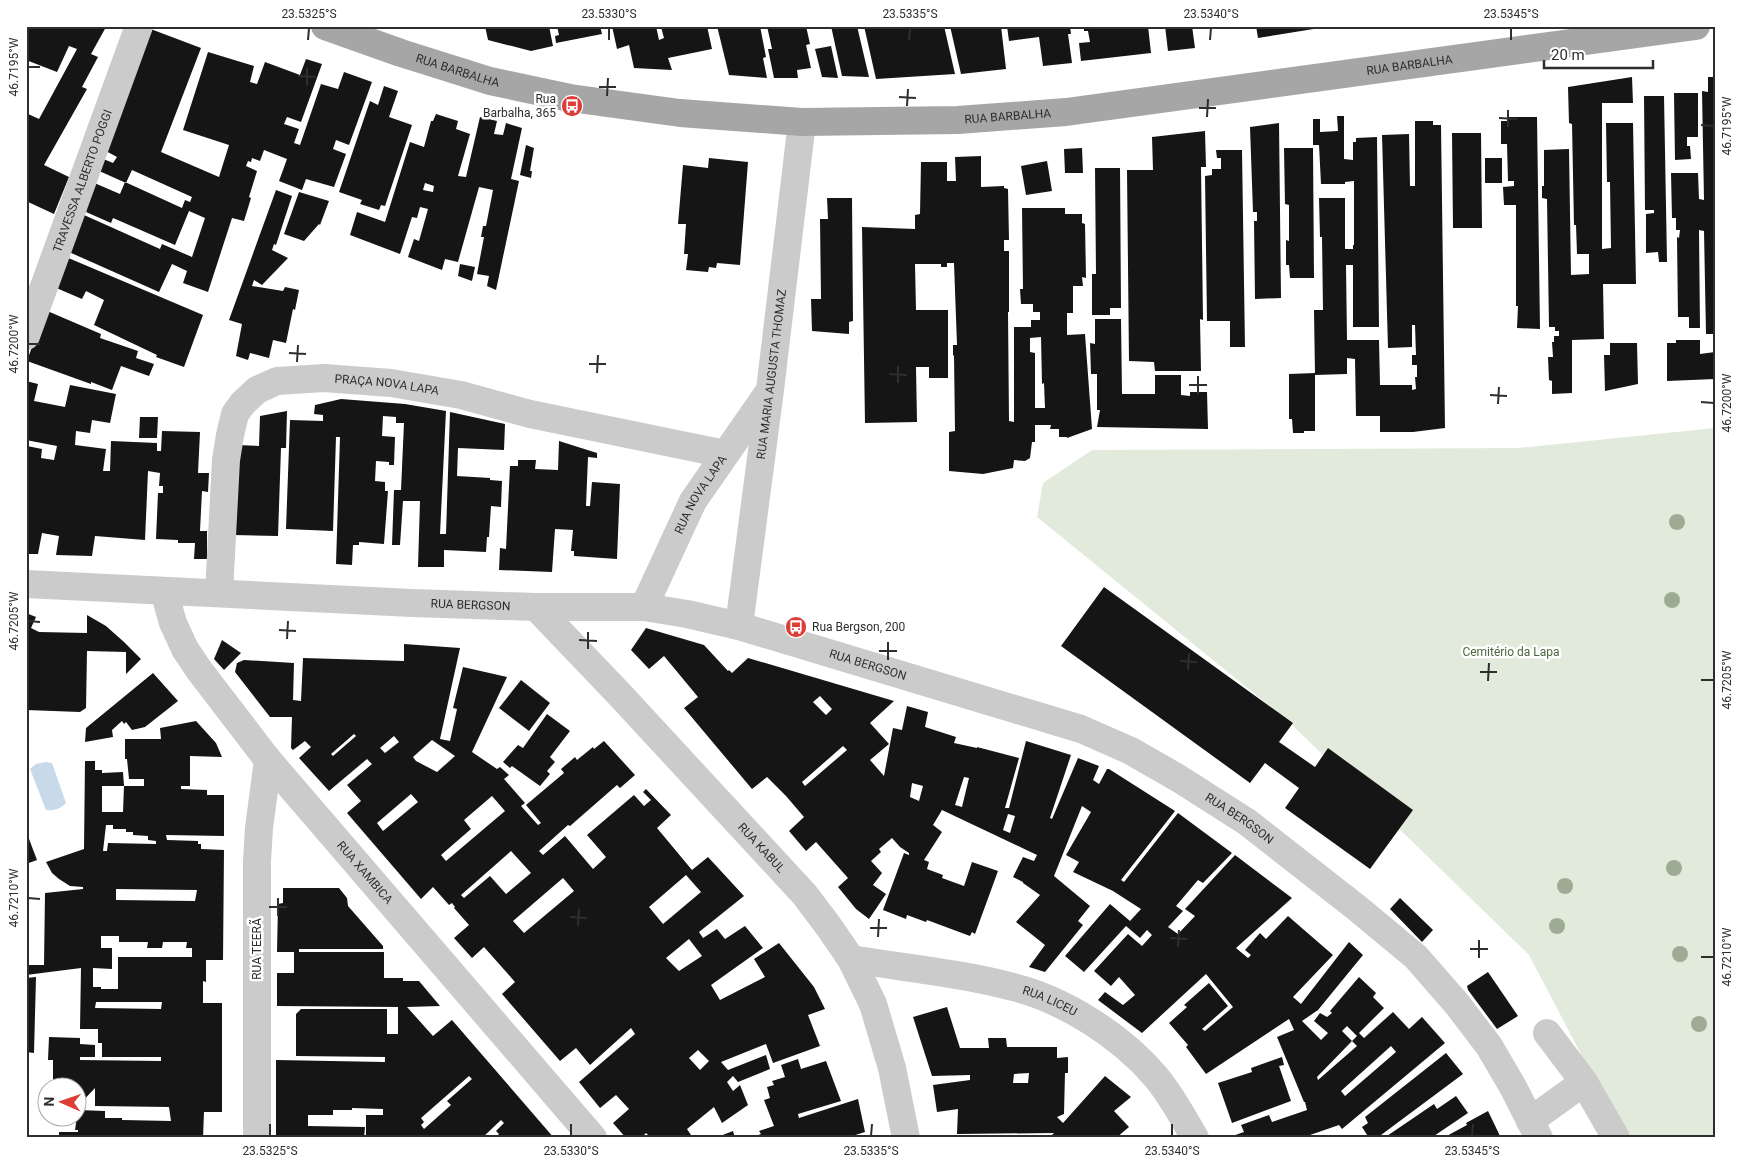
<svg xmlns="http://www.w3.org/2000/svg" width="1741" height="1164" viewBox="0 0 1741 1164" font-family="Roboto,sans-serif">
<rect width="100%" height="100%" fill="#fff"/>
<path fill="#e2eadc" d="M1715,428V1138H1625L1529,955L1288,721L1037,517L1043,483L1092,450L1518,448Z"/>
<path fill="#c8d9ea" d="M46,762L52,763L66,803C60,809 54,811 46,810L30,769L36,764Z"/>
<g fill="#151515" fill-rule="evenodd">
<path d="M26,26L106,27L91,54L98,57L82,87L87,89L44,165L69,177L54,214L26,201V113L39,119L77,49L69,46L57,72L26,60Z"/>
<path d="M485,26H549L553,46L531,51L488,40Z"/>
<path d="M557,26H600L602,34L556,43L555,36L559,35Z"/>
<path d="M612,26H656L659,40L664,38L661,27L707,26L712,49L668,58L672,70L634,68L629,45L617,49Z"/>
<path d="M717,26H760L766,57L763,58L767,78L729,75Z"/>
<path d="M767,26H806L810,44L806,45L811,68L797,70L798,78H774L768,49H772Z"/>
<path d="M831,26H857L869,77L842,76Z"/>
<path d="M864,26H944L955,74L876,79Z"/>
<path d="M950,26H1001L1006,69L961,74Z"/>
<path d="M1007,26H1070L1071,34H1068L1072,63L1043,66L1039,37L1009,41Z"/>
<path d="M1084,26H1148L1151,53L1081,61L1079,43L1090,42L1088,31H1084Z"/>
<path d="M1165,26H1192L1195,48L1168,51Z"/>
<path d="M1256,26H1326V27L1258,38Z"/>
<path d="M148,28L201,48L161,152L219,177L229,145L183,130L208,52L254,66L250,82L257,84L265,62L300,75L306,59L322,64L301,122L287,117L284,124L299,129L294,143L300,145L321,84L338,89L344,72L372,82L349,145L336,140L333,149L346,154L334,187L306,179L302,190L279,181L287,159L264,150L260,161L252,158L251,162L248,161L246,166L257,171L249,197L251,198L244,221L232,218L208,292L183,283L187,271L172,264L159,292L69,252L84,215L160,249L162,244L192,257L205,218L189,211L175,245L113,218L111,223L86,212L92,182L120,194L125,182L182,208L185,200L190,202L192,197L132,170L126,183L97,170L101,158L113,163L117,157L104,150Z"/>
<path d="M831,46L838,78L822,77L815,49Z"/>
<path d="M1632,77L1633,103H1602V249L1611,248L1610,182H1607L1606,123H1633L1636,284H1603L1604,339L1572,340V393L1552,394V381L1549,380L1548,357H1553L1552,342H1554V336H1559V331H1555V327H1549L1547,199L1542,198V186H1544V150L1569,149L1571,275L1589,274V254H1577L1576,225H1574L1572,124L1569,123L1568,87Z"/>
<path d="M1708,77H1715V334H1706L1704,231L1699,230L1700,328H1689V317H1678L1677,237L1679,238L1680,230H1676V218H1672L1671,173H1698L1699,199L1704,200L1702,91L1708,92Z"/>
<path d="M384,86L398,91L389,117L412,125L385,206L381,205L379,210L360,204L362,200L339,192L370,101L378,105Z"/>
<path d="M1674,93H1698V137H1687V146H1690L1691,159L1675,160Z"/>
<path d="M1644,96H1664L1667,262H1659L1658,252L1646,253V214L1654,213V210H1645Z"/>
<path d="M436,114L458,121L456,129L470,134L458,176L466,177L480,117L497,121L494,134L503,135L506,123L522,128L511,179L519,181L496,290L487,286L489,276L477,274L484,237H481L483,226H486L493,190L479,187L458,262L445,259L442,270L408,257L414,239L419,241L428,209L420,207L417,218L412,217L400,254L350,235L357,212L385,222L410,142L424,147L431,121H433ZM425,183L434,186L433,192L423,190Z"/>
<path d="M1337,116H1344V159L1353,160V142H1356V138L1377,137L1379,327H1353V265H1346L1347,340H1379L1380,385H1412V390L1416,389L1415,377H1417V365H1412V355H1416L1415,325H1412V347L1388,348L1382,135L1409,134L1410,186H1415V121H1433V125H1441L1445,428L1413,432H1380V416H1356L1355,359L1347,358V374L1315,375L1314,310H1323L1322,237H1320L1319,198H1345V249H1353V245H1354V181L1345,182V184H1321L1319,145H1313V119H1320V132L1338,131Z"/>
<path d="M1507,117H1537L1540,329L1517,328L1518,306H1516V205H1504L1503,187L1514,186V181H1508L1507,144H1501V121H1507Z"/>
<path d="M1279,123L1281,298L1255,299L1254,221H1257V212H1253L1250,127Z"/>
<path d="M1205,131L1206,167H1201L1203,320L1200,319L1201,371H1155L1154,362L1129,361L1127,170H1153L1152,137Z"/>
<path d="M1452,133H1481L1482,228H1453Z"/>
<path d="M526,145L534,148L530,171H532L531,178L520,175Z"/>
<path d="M1082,148L1083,173H1065L1064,149Z"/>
<path d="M1284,148H1313L1314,278H1290L1289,265H1286V240L1289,241V205L1285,204Z"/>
<path d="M1216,150H1242L1245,347H1230V321H1207L1205,176L1212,175V169H1221V158H1217Z"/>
<path d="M981,156V187L1004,186V188L1008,189L1009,240H1004V251H1009V312H1008L1009,421L1014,422V327H1031V320H1040V312H1033V304H1021L1020,289H1023L1022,208H1065V214H1082V223L1085,224L1086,278L1082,277L1083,286H1073V313H1067V335L1085,334L1092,429L1067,438V437H1059V429H1050L1051,425H1035V442H1032L1030,458L1025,461L1014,460L1013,468L983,474L949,471V432L955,431L954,355L953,356V345H957L954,263H947V267H941V264H915L916,310H948V378H929V367H916L917,422L865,423L862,227L915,229V215L920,214L921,162H947V181H956L955,157ZM1041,337L1042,384L1044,383L1045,408H1035V353L1030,352V338Z"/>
<path d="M709,158L748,162L740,265L717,263L716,268L709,267L708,272L686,270L688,254H684L686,224H678L683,165L708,168Z"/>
<rect x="1485" y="158" width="17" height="25"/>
<path d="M1047,161L1052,191L1026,195L1021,166Z"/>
<path d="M1095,168H1120L1121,308H1110V315H1092V274H1096Z"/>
<path d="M276,190L292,196L276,245L274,244L272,250L288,258L262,285L254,280L252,286L283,291L285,287L299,290L295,310L293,309L286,343L273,340L269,358L250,353L248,360L236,356L242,324L229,320Z"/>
<path d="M299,192L329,201L320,225L319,224L304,241L284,234Z"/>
<path d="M827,198H852L853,321L849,322V334L812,331L811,299H821L820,219H828Z"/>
<path d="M66,257L203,315L184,367L156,357L157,355L94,325L104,300L86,291L82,299L54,287Z"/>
<path d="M460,264L475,267L472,281L458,276Z"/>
<path d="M45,310L101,334L100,338L138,351L136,358L154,364L149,376L121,366L112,390L91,382V384L27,361Z"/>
<path d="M1095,319H1121L1122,394H1155V375H1181V395L1190,396V392H1207L1208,429L1097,427L1100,410H1097V374H1091L1090,343L1095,344Z"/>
<path d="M1676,340H1700V354L1715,352V379L1667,381V343H1676Z"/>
<path d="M1610,343H1637L1638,384L1605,391L1604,355H1610Z"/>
<path d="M1315,373V431H1304V433H1293L1292,419H1289V374Z"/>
<path d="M26,381L38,384L34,401L65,407L70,385L116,394L110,423L92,420L90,433L76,431L75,445L106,449L103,471H110L111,441L157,443V451H161L162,431L200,432L198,473H209L208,492L202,491L200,531H207V559H194L195,543H178V540L156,539L158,493H163V486H159L160,473L148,471L145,540L95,536L92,556L56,555L59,536L42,533L38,554H26L27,446L42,449L41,458L54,460L57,446L26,440Z"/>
<path d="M341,399L405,404L446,411L440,534H446L450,412L505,424L504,450L458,448L457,476L490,478V480L502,481L501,507L491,506L489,537H487L486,552L444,550V567H418L420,501H403L400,545H392L394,490H401L404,423H396V417L383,416L382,436L395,437L394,465H389V462L376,461L375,481L385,482V491H388L384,544L359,542V545H353L352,565L336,564L340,437H336L333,531L286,529L290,420L323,421V415L314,414L315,405Z"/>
<path d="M287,411L286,448H281L278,536L233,535L236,445L259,446L260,416Z"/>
<path d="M140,417H158L157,438H139Z"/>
<path d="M559,441L597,453V458L588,457L586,506H590L592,482L620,484L617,559L574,556V551H571L573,530L555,529L552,572L499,570L500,548L506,549L510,466H518V460H536L535,469L558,470Z"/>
<path d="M1104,587L1293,723L1279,742L1315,767L1328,748L1413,810L1370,869L1285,808L1299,788L1265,763L1250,783L1061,646Z"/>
<path d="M26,613L36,617L31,628L39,632L87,633V615L106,626L124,642L141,659L126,674V652L87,651L86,708L80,712L26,710Z"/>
<path d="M646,628L704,645L728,671L729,670L732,673L748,658L894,701L870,723L889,744L870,760L884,776L893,728L902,730L907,706L928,712L925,727L956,737L954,743L977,748V747L1019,758L1005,808H1009L1026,741L1071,755L1050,818L1052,819L1078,758L1099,766L1093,780L1099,784L1107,769H1109L1175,811L1121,880L1124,882L1178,813L1232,853L1203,883L1198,880L1176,906L1183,911L1168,927L1178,934L1195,916L1185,909L1235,855L1292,898L1236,948L1248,958L1251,955L1245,950L1260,933L1266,939L1288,916L1333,955L1293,997L1301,1004L1349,942L1363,955L1318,1010L1302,1021L1321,1040L1328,1033L1314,1021L1320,1013L1327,1017L1332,1013L1330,1011L1359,977L1376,993L1373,997L1384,1008L1359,1033L1364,1038L1393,1012L1409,1029L1422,1017L1445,1043L1342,1129L1339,1125L1310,1135L1311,1138H1227L1244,1132L1241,1125L1269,1115L1272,1122L1307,1110L1305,1102H1304L1277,1037L1294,1030L1289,1019L1206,1074L1186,1047L1188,1045L1169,1023L1187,1007L1184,1005L1209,983L1228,1006L1202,1029L1205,1031L1233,1007L1206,974L1142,1033L1098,1000L1105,992L1123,1005L1135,995L1119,977L1111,986L1094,971L1128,934L1142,946L1152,935L1147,930L1140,938L1126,926L1084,972L1065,956L1110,904L1130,921L1141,909L1113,891L1073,872L1079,862L1066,855L1091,812L1082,806L1054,876L1090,906L1078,921L1083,925L1045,972L1029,967L1045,945L1016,922L1040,895L1023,883V882L1013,877L1023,857L1034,861L1037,855L942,810L933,825L942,832L924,860L929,862L927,869L943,875L942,878L964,886L972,862L998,871L975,934L972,932L970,936L927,920L926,922L907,915L906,919L883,910L904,853L909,855V853L900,847L892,838L879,849L881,852L871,861L882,873L873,885L886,894L869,919L856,909L838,887L848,878L816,842L806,851L789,831L804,817L786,796L767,777L752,789L684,708L698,697L664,656L649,669L631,650ZM820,696L832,709L826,715L813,702ZM843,746L847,750L805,786L802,782ZM964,777L969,778L962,807L955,805ZM912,783L923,786L919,801L910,797ZM1008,814L1015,816L1010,833L1003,830ZM1347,1026L1357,1036L1352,1041L1357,1046L1318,1080L1317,1077L1352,1041L1342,1031ZM1391,1046L1396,1052L1345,1096L1341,1091Z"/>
<path d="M222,640L241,653L224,670L214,659Z"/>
<path d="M404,644L460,648L440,739L450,741L457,709L453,708L463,667L507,677L472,752L497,769L500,767L509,775L504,779L525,803L521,806L538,825L541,823L526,805L564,773L561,769L575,757L577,760L593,747L594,749L604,741L635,775L620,788L617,785L570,826L568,825L539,851L543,855L565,836L593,869L606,857L587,835L634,795L644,806L651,800L643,792L646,789L671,815L657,828L692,870L708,857L744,896L699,932L703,938L717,929L725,939L745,926L763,948L711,985L720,1000L765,977L754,959L779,943L814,987L825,1009L808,1015L820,1046L773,1063L766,1044L721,1062L728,1070L766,1055L770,1069L738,1082L733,1076L727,1082L733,1091L740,1085L748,1105L722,1123L714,1107L687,1129L693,1138H651L646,1133L641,1138H626L613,1123L629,1109L616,1095L600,1108L579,1082L635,1034L631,1028L590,1065L576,1048L560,1061L502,994L515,982L484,947L472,958L454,938L469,925L454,908L455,907L452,903L449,905L433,887L421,899L347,813L361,801L347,785L372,764L367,759L329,791L299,758L311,747L305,741L293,750L291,748L292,717H270L235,672L237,663L244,660L294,663L293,700L301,701L303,658L404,661ZM354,734L356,736L333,756L331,754ZM394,736L399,742L385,753L380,748ZM432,740L455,756L437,772L416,761L413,757ZM411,794L418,802L383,831L377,823ZM492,796L505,811L446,861L441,855L471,829L464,820ZM511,851L531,873L506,894L490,876L464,898L461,895ZM686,875L701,892L663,924L649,907ZM563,878L574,891L524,933L513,921ZM689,939L702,956L679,971L666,958ZM698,1050L709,1061L700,1070L689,1058Z"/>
<path d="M153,673L178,701L145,727L132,730L126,722L124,724L122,721L112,730L113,737L85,742L86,728Z"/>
<path d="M521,680L550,703L529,731L499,708Z"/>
<path d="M547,714L570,731L550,757L555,762L547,771L550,774L540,786L512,766L510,768L503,762L518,745L523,748Z"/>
<path d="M196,721L216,743L222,757L190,756V786H181V789L207,790V795H224V836L166,835L167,840L198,841V844H201V849L224,850L223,960H206V982L203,981V1003H222V1112H204L203,1138H59V1132H78V1130H75L78,1110L105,1111V1118H122V1120L171,1121L169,1107L95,1106V1088L78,1106V1086H53V1060H48L49,1037L80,1038V1044L95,1045V1057H80V1060L161,1061V1057H102V1043H98V1029H80L81,968L26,975V965H44L45,893L83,889V887L70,886L59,879L52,873L46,862L84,849L85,761H95V770H102V773L123,772L124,786H144V779H129L127,759H125V739H161L160,728ZM102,786H124L123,812H102ZM106,825H113V829H126V832H133V835L148,836V840L156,841V844L108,843L107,851H103ZM116,889L197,890L195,901L116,900ZM101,936H119V942H148L147,948H162L163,942H187L186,948H192V957H118V989H101V987H93V968L112,969V948H101ZM96,1002H162L161,1009L95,1008Z"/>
<path d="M26,831L37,860L26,864Z"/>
<path d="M283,888H339L347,898L348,906L383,946V949H299V952H384V978H403V981H419L440,1006L407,1007L433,1036L452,1020L554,1138H495L499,1134L496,1131L504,1123L501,1120L482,1138H366V1115H383V1109L352,1108V1110H333V1115H308V1126L365,1127L364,1138H276V1060L385,1062V1057L296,1056V1014L301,1009H387V1034H398V1007L277,1006V973H294V952H277L278,904L283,903ZM469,1076L472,1079L447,1101L451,1105L424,1129L421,1125L424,1122L421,1118Z"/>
<path d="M1400,898L1433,930L1422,942L1390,909Z"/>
<path d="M1488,972L1518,1016L1497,1029L1468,990L1467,986Z"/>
<path d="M36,977L34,1053L26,1052V978Z"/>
<path d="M947,1007L960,1048H989L988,1038H1006L1007,1047H1057V1058L1068,1057V1073H1065L1064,1114L1057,1117L1063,1123L1105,1076L1131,1097L1114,1111L1129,1127L1116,1138H1049L1054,1133L957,1134L958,1109L937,1112L933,1085L970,1080V1075L932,1076L913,1017ZM1029,1073L1028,1083H1013L1014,1074Z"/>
<path d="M1446,1053L1463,1074L1377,1138H1369L1362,1127L1368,1123L1365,1117Z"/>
<path d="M1282,1057L1284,1065L1279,1066L1291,1101L1232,1123L1218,1083L1252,1072L1251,1068Z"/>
<path d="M798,1059L801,1069L826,1061L841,1101L798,1114L799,1118L858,1099L865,1132L846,1138H751L761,1134L759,1131L774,1126L764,1100L770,1098L767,1087L774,1085L772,1081L785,1077L781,1065Z"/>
<rect x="26" y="1075" width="3" height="44"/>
<path d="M1456,1096L1468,1113L1431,1138H1384L1434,1104L1437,1109Z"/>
<path d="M1488,1111L1501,1138H1443L1467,1125L1466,1123Z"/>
<path d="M733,1131L735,1138H715Z"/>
</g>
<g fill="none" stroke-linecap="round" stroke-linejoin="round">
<g stroke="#cbcbcb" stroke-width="28">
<path id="s1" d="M26,336L139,26"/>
<path id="s2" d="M26,584L412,603L536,607H644L687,614L739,626L1081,729L1131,751L1178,778L1247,822L1357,908L1416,957L1457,1004L1489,1046L1513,1087L1539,1138"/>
<path id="s3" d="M164,591L173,623L185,649L199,670L268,760L593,1138"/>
<path id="s4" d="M219,593L226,460L230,435L235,414L243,403L257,390L277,381L324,378L391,383L461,395L530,414L725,454"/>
<path id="s5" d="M536,607L621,696L805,895L829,927L851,959L873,1004L892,1068L906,1138"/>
<path id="s6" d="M644,607L693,501L768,393"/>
<path id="s7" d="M739,626L770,390L802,122"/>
<path id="s8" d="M851,959C905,968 960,973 1013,987C1065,1000 1121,1036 1156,1077C1171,1095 1183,1117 1195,1138"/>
<path d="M1547,1033L1584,1082L1616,1138"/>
<path d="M1530,1121L1584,1082"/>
<path d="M257,1138V861L259,828L268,760"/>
</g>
<path stroke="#a6a6a6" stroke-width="28" id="s9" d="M325,26L401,53L490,81L570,98L680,113L802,122L958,120L1066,112L1696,26"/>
</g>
<g fill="#9dab94">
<circle cx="1677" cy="522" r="8"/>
<circle cx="1672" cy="600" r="8"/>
<circle cx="1674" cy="868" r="8"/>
<circle cx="1565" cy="886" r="8"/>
<circle cx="1557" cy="926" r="8"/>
<circle cx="1680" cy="954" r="8"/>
<circle cx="1699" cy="1024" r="8"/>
</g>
<path fill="none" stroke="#2e2e2e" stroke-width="2" d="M308,40L309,28M609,40V28M909,40L910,28M1210,40L1211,28M1511,40V28M28,67H40M298,76L316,77M307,85V68M599,87H616M607,96L608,78M899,97L916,98M907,106L908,89M1199,108H1216M1207,117L1208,99M1499,118L1517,119M1701,125L1714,126M1508,127V110M28,344H40M289,353L306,354M297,362L298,345M589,364H606M597,373L598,355M889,374L907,375M898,383V366M1189,385H1207M1198,394V376M1490,395L1507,396M1701,402L1714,403M1498,404L1499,387M28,621L40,622M279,630L296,631M287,639L288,621M579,640L597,641M588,649V632M879,651H897M888,660V642M1180,661L1197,662M1188,670L1189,653M1480,672H1497M1701,680H1714M1488,681L1489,663M28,898L40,899M269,907H287M278,916V898M570,917L587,918M578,926L579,909M870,928H887M878,937L879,919M1170,938L1187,939M1178,947L1179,930M1470,949H1488M1701,957H1714M1479,958V940M270,1136V1124M571,1136V1124M871,1136L872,1124M1172,1136V1124M1472,1136L1473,1124"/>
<defs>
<g id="bus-disc" transform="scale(1.125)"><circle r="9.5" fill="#dd3c37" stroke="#fff"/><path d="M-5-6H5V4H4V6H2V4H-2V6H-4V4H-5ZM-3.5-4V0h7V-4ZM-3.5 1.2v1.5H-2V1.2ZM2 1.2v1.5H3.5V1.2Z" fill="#fff"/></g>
</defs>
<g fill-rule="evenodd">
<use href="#bus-disc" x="572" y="106"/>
<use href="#bus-disc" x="796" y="627"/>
</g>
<g text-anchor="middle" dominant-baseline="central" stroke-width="5" stroke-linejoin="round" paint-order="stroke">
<g font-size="12" fill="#2e2e2e" stroke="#fff">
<text stroke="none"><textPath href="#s9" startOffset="1100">RUA BARBALHA</textPath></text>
<text stroke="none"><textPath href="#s9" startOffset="140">RUA BARBALHA</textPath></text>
<text stroke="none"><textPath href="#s9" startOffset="695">RUA BARBALHA</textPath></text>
<text stroke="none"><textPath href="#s1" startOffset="165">TRAVESSA ALBERTO POGGI</textPath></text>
<text stroke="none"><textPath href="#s7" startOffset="254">RUA MARIA AUGUSTA THOMAZ</textPath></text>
<text stroke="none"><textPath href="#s4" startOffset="345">PRAÇA NOVA LAPA</textPath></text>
<text stroke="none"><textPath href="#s6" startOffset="126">RUA NOVA LAPA</textPath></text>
<text stroke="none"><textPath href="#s2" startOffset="445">RUA BERGSON</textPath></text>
<text stroke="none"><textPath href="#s2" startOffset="850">RUA BERGSON</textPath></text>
<text stroke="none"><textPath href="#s2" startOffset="1255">RUA BERGSON</textPath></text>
<text stroke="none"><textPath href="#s5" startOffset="330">RUA KABUL</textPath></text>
<text stroke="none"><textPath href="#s3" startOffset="349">RUA XAMBICA</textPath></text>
<text transform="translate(257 949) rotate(-90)">RUA TEERÃ</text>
<text stroke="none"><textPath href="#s8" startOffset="204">RUA LICEU</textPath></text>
</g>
<g font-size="12" fill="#2e2e2e" stroke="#fff" text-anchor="end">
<text x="556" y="99">Rua<tspan x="556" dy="14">Barbalha, 365</tspan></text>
<text x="812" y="627" text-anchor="start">Rua Bergson, 200</text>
</g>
<g font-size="12" fill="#4c673d" stroke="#fff">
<text x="1511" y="652">Cemitério da Lapa</text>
</g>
</g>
<rect width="1741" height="1164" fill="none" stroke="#ffffff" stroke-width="55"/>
<g transform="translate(62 1102) rotate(272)"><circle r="24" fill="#ffffff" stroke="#ababab"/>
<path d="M0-4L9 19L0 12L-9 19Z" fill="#dd3c37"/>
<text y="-8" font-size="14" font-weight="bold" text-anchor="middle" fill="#2e2e2e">N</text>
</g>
<path d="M1544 60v8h109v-8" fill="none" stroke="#2e2e2e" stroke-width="2.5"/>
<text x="1551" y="60" font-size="15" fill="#2e2e2e" stroke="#ffffff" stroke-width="4" paint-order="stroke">20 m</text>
<rect x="28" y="28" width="1686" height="1108" fill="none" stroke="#2e2e2e" stroke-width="2"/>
<g font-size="12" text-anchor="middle" fill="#2e2e2e">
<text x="309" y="18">23.5325°S</text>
<text x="609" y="18">23.5330°S</text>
<text x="910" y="18">23.5335°S</text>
<text x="1211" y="18">23.5340°S</text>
<text x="1511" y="18">23.5345°S</text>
<text transform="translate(14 67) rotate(-90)" y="4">46.7195°W</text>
<text transform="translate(1727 126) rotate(-90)" y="4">46.7195°W</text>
<text transform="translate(14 344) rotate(-90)" y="4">46.7200°W</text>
<text transform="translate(1727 403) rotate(-90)" y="4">46.7200°W</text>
<text transform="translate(14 621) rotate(-90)" y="4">46.7205°W</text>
<text transform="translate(1727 680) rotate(-90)" y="4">46.7205°W</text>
<text transform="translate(14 898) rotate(-90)" y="4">46.7210°W</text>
<text transform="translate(1727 957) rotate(-90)" y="4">46.7210°W</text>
<text x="270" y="1155">23.5325°S</text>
<text x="571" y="1155">23.5330°S</text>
<text x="871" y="1155">23.5335°S</text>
<text x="1172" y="1155">23.5340°S</text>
<text x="1472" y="1155">23.5345°S</text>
</g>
</svg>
